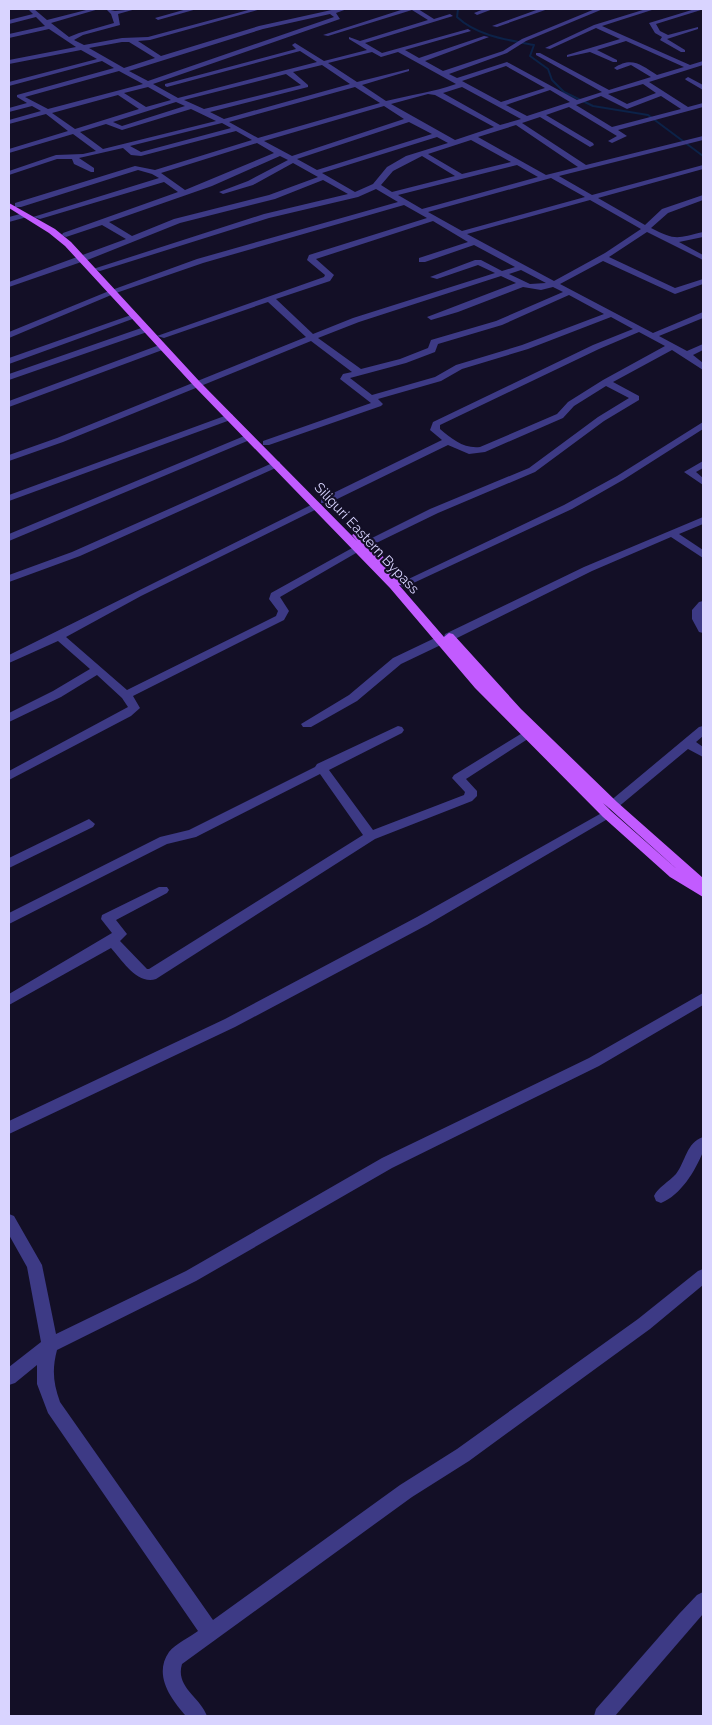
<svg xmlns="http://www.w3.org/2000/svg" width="712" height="1725" viewBox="0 0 712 1725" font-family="Raleway,sans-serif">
<rect width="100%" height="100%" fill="#130f26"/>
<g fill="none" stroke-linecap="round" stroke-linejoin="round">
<path stroke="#0c2248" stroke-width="2" d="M458,9L457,17C477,36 508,40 534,45L530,56L548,69L552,80L564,92L593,106L648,115L703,156"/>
<g fill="#3d3a85" fill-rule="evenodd">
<path d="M28,9H34L47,20L90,9H99L51,23L69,37L79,33L114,23L111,14L106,9L115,11L136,9L118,14L120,25L83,35L74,40L84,45L122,38L148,37L252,9H261L150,40L138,41L161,56L259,26L336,9H347L336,13L340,19L153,84L178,98L317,62L300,51L167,87L165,86V84L296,49L292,45L295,43L324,61L367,50L349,39V37L360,41L428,20L412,10L328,36L323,35L404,9H418L434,19L450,14L453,16L365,43L382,53L468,29L471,31L405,50L419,58L484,36L489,37L425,61L443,71L503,51L522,39L595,9H603L526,41L507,53L449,74L457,78L507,62L577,100L602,92L536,55V53H540L609,90L651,77L631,65L617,70L614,68C632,56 641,65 657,75L684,67L626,41L597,50L617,60V62H613L590,52L567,57V55L620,39L596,28L550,49L545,48L594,25L646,9H655L602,26L690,65L703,61V65L649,82L688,107L703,103V107L618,130L627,136L612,143L608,141L617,136L569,107L546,115L593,143L594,145L590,147L540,117L522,123L586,165L703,136V140L559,176L592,195L703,165V169L598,198L645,225L662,209L703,195V200L668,213L651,228C676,241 677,238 703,232V237L679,242L703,255V260L647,232L609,257L675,288L703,279V284L675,294L603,261L560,284L653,333L703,312V318L659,336L687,351L703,344V350L693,355L703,363V370L672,350L613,382L639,396V400L604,421L535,472L438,513L366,548L362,547V543L430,509L529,468L598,417L629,398L606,386L574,406L563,418L485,452L469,454L448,445L329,503H321V499L442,440L430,430L433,422L593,345L633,329L611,317L528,349L462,369L441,381L378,399L383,404L381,406L269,445H263V441L371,403L340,379L343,374L352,372L311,341L63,442L9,461V455L57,438L306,337L268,302L164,338L157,336L324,277L325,275L307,260L309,255L427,218L404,205L203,263L116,293L9,338V332L109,291L197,259L398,202L376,189L358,197L269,218L100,271L93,269L264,214L348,194L323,180L275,199L180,223L90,259L9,287V282L126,239L102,225L66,237L62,235L63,233L178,192L164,182L40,219L33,217L159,178L152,174L138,170L21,207H15V203L135,166L155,170L252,140L236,131L141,156L131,155L123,148L79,158L94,168V172H91L74,164L72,159H57L9,175V171L56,155L83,154L96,151L73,134L9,153V149L68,131L46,114L9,124V120L41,111L32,106L9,112V108L27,103L17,97V95L114,68L102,61L9,86V82L97,59L81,50L9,64V60L76,47L49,29L9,38V34L45,26L36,17L9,24V20L33,14ZM330,14L334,17L148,81L129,71L263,29ZM122,42H129L155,58L124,68L89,48ZM372,52L381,57L398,52L456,84C434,92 410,95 386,101L362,85L409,71V69L357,82L328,63ZM322,65L350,84L224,119L210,112L308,87V85L293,72ZM506,66L545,88L501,102L462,81ZM119,71L143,84L48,109L25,97ZM286,74L301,85L204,109L184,100ZM643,84L656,93L627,104L608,94ZM148,87L171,100L146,107L124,93ZM355,87L380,103L258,138L229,122ZM462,87L521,119L500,125L443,93ZM550,90L570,102L527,116L506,105ZM428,94L435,95L494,127L455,140L391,104ZM118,95L139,109L75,129L52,113ZM601,96L627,109L661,96L681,109L612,127L576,105ZM176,102L185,106L122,126L113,122ZM384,106L404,119L292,156L264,141ZM191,109L216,121L103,149L80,132L106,124L122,130ZM409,122L432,134L317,170L297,159ZM222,123L231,128L141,152L130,146ZM516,125L578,167L546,175L478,137ZM437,137L448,143L406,156L387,167L373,184L355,192L322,173ZM471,140L511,162L462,174L428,154ZM257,143L274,153L185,190L161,173ZM280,156L288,160L248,181L219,192L223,194L253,185L293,163L318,177L269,195L174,219L132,236L109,222L212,186ZM422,156L455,176L392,192L381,185L393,171ZM517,165L538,177L422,209L398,195ZM551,178L585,197L462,231L428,212ZM590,200L641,229L605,253L554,281L467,234ZM433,221L468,242L419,258V262H425L474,245L515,267L502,271L481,260H475L430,277L437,279L478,265L495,273L353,318L313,334L276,299L330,281L334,275L316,259ZM521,270L546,283L530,284L509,274ZM501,276L516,283L427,317L431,320L458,312L523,287L541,290L553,287L563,292L496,321L431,340L428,348L400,359L361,369L318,338L359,322ZM569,295L604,314L522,345L456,365L435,377L372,395L350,378L406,363L435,352L438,344L502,325ZM639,332L665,346L603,380L568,402L557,414L480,447C464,449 452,439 440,429V425L599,349Z"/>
<path d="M187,9H197L158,20L155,18Z"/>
<path d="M484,9H493L477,15L474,13Z"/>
<path d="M539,9H548L497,27L492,26Z"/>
<path d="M695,9L701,10L656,24L660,31L668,35L698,27V29L667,39L685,50V52H681L660,40L662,37L655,33L649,23Z"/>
<path d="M688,77L703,85V90L686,80L685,79Z"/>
<path d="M24,213L28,215L27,217L9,222V217Z"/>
<path d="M131,315L138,317L9,364V358Z"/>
<path d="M147,326L151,329L150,331L9,380V374Z"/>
<path d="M162,344L165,345V349L9,407V401Z"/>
<path d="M230,414L233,415V419L9,501V495Z"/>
<path d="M703,422V429L623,480L572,509L407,586L403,587L398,584L564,505L617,476Z"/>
<path d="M249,434L252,435V439L9,541V534Z"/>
<path d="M277,461L280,462V466L80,556L9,582V575L72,552Z"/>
<path d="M703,461V468L696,472L703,478V485L684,472Z"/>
<path d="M317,502L322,505L321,507L141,596L66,637L127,690L276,616L278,611L269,599L271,593L354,547H362L363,549L280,597L289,611L284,620L133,696L140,708L131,716L9,780V771L128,707L122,698L97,675L61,697L9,722V713L53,691L90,669L58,641L9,663V655Z"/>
<path d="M703,517V524L679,534L703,550V558L671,537L592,571L453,640H446L445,643L401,664L357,701L311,727H303L301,724L349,695L393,658L437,637H444L445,634L584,567Z"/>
<path d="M703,601V633L699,632L692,619V610L699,602Z"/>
<path d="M398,726L402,727L404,730L402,733L329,770L373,830L464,795L465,792L452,778L454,775L524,732H532L534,735L466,779L477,791V796L472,801L375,839L156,979C137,985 122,960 111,948L9,1005V994L112,933L101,919L102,915L159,887H167L169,890L167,893L116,920L127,934L120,941L147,969H149L363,835L320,774L196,837L167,844L9,924V913L160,837L189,830L315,767L317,764Z"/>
<path d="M703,726V736L696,742L703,747V757L688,749L617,808H609L607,805L609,802L699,727Z"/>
<path d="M607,810L613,814L611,817L427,925L235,1027L9,1134V1121L225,1019L417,917Z"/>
<path d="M89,819L95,824L93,827L9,868V858Z"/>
<path d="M703,993V1005L599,1066L392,1168L196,1281L57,1350C52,1369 53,1383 60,1402L213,1620L400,1485L457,1449L638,1319L698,1271L703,1269V1285L650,1329L469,1461L412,1497L182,1664C175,1687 200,1697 207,1716H186C171,1699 153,1675 169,1652C175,1644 190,1637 198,1631L48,1413L37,1384V1365L15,1383L9,1385V1367L41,1342L27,1267L9,1235V1214L14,1216L42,1265L56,1334L186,1271L382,1158L589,1058Z"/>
<path d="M703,1137C703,1141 704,1148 703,1152C695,1171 681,1195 661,1203L656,1201L654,1196C658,1187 669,1182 676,1174C686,1161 686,1143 703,1137Z"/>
<path d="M703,1592V1614L615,1716H594L596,1709L679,1614L697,1595Z"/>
</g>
<path fill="#c25bff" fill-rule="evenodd" d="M9,203L55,229L71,242L200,382L357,541L352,535L357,532L361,533L405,580V584L399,585L444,637L449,633L453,634L521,709L617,802L703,878V897L670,877L603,817L475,688L390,588L194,386L65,246L49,233L9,208ZM603,803L609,808L679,871L611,811Z"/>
</g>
<g text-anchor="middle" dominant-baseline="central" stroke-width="4.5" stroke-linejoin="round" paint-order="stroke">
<g font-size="14" fill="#d9d4ff" stroke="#130f26">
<text transform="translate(367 538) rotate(47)">Siliguri Eastern Bypass</text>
</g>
</g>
<rect width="712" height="1725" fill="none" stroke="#d9d4ff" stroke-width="20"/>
</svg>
